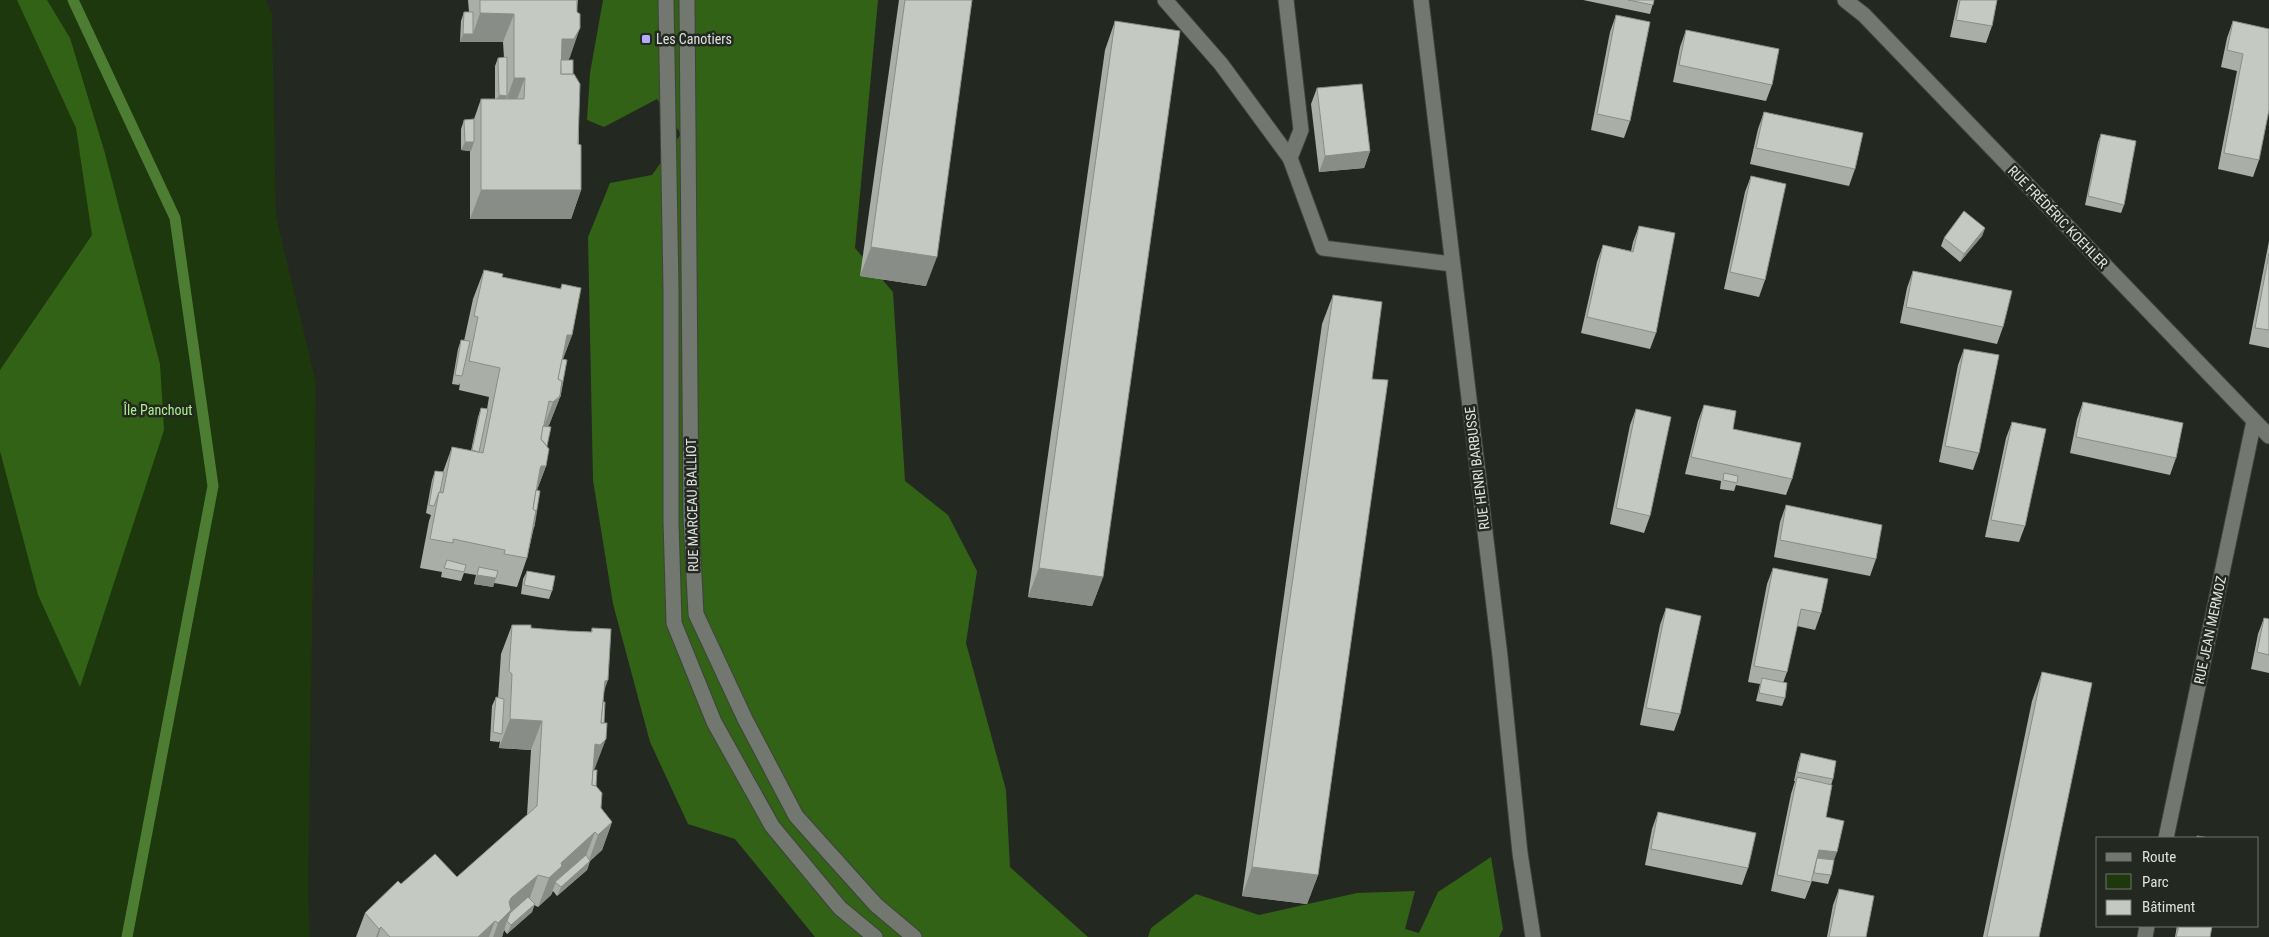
<svg xmlns="http://www.w3.org/2000/svg" width="2269" height="937" viewBox="0 0 2269 937" font-family="'Roboto Condensed',sans-serif">
<rect width="100%" height="100%" fill="#232821"/>
<path fill="#1c380c" d="M0,0H266L272,14L276,216L316,383L308,894L310,937H0Z"/>
<g fill="#326215">
<path d="M17,0H47L70,38L104,150L160,364L164,430L80,687L38,595L0,451V370L92,235L76,128Z"/>
<path d="M603,0H878L855,248L893,292L905,481L948,515L977,571L966,643L1006,790L1010,867L1088,937H815L735,839L688,824L650,742L613,604L593,480L588,237L610,183L652,175L681,134L657,99L604,127L587,120L590,73Z"/>
<path d="M1491,857L1503,929L1499,937H1148L1151,928L1196,894L1259,915L1357,893L1415,891L1405,929L1419,933L1438,892Z"/>
</g>
<g fill="none" stroke-linecap="round" stroke-linejoin="round">
<path stroke="#4d7d33" stroke-width="11" d="M73,0L175,218L213,486L127,937"/>
<g stroke="#3f423d" stroke-width="17">
<g id="minor">
<path d="M666,0L671,290V522L674,623L714,722L772,826L840,908L875,937"/>
<path d="M687,0L691,518L696,614L745,719L796,816L876,905L914,937"/>
<path d="M1165,0L1221,64L1290,158L1323,248L1452,264"/>
<path d="M1286,0L1301,130L1290,158"/>
<path d="M1421,0L1500,656L1520,853L1533,937"/>
<path d="M1845,0L1864,15L2269,436"/>
<path d="M2166,838L2254,421"/>
<path d="M2145,937L2147,926"/>
</g>
</g>
<use href="#minor" stroke="#727770" stroke-width="15"/>
</g>
<g fill="#a9aea6">
<path d="M468,0H578L570,57L568,60L573,74L579,126V144L581,190L571,219H470V151L461,150V129L464,120L474,119L481,99H495V66L498,58H504L503,42H460L461,21L464,12H469Z"/>
<path d="M899,0H972L926,286L860,276Z"/>
<path d="M1583,0H1654L1650,14Z"/>
<path d="M1958,0H1997L1992,26L1986,43L1950,37Z"/>
<path d="M1616,15L1630,121L1624,138L1591,130L1610,32Z"/>
<path d="M1115,21L1103,577L1092,606L1028,597L1105,50Z"/>
<path d="M2233,21L2269,29L2259,160L2253,177L2218,169L2237,71L2221,67L2227,38Z"/>
<path d="M1686,30L1772,85L1766,101L1673,82L1680,47Z"/>
<path d="M1317,88L1370,151L1364,168L1319,172L1311,104Z"/>
<path d="M1764,112L1855,169L1849,186L1750,164L1758,129Z"/>
<path d="M2101,134L2124,205L2121,213L2085,205L2098,142Z"/>
<path d="M1751,176L1765,280L1759,297L1724,289L1745,192Z"/>
<path d="M1639,226L1656,333L1650,349L1581,333L1597,262L1603,245L1631,251L1633,242Z"/>
<path d="M1985,228L1982,236L1960,262L1941,246L1944,238Z"/>
<path d="M2269,241V348L2249,344Z"/>
<path d="M484,270L502,277L560,289L562,284L572,335L563,359L560,397L549,425L548,426L546,466L537,490L534,527L527,558L517,587L494,583L493,587L474,584L476,575L464,573L461,581L441,577L442,572L420,568L429,521L431,515L426,513L432,480L435,471L443,472L452,447L471,451L478,417L481,408L487,409L489,397L459,390L460,383L459,385L452,384L458,349L461,340L464,341L473,299Z"/>
<path d="M1913,271L2003,327L1997,344L1900,323L1907,288Z"/>
<path d="M1333,295L1372,379L1318,875L1307,904L1242,896L1322,324Z"/>
<path d="M1964,349L1979,453L1973,470L1939,462L1958,365Z"/>
<path d="M2083,402L2176,458L2170,475L2070,453L2077,419Z"/>
<path d="M1704,405L1792,479L1786,495L1736,485L1734,491L1720,489L1721,481L1685,474L1698,421Z"/>
<path d="M1636,409L1650,516L1644,533L1610,524L1630,425Z"/>
<path d="M2012,422L2025,526L2019,542L1985,537L2006,438Z"/>
<path d="M1786,505L1876,559L1870,576L1774,557L1780,522Z"/>
<path d="M1773,568L1821,613L1815,630L1797,626L1787,672L1783,683L1785,698L1782,706L1756,701L1760,684L1748,682L1767,584Z"/>
<path d="M527,571L552,591L549,599L521,594L523,579Z"/>
<path d="M1666,608L1680,714L1674,731L1640,725L1660,625Z"/>
<path d="M2264,618L2269,619V673L2251,669L2258,634Z"/>
<path d="M512,625L531,628L568,631L591,632L592,628L603,694L595,768L593,770L601,808L612,822L602,850L590,861L587,870L557,896L553,891L551,895L538,907L534,905L532,912L507,934L504,930L502,937H356L365,913L401,884L457,877L527,815L531,750L499,748L500,741L499,742L490,741L492,706L496,697L498,698L501,654Z"/>
<path d="M2042,672L2039,937H1983L2032,701Z"/>
<path d="M1801,753L1833,779L1831,785L1826,817L1834,860L1831,875L1828,884L1812,881L1805,899L1771,891L1791,794L1795,781H1794L1798,762Z"/>
<path d="M1658,812L1748,868L1742,885L1645,865L1652,829Z"/>
<path d="M1839,889L1866,937H1827L1833,905Z"/>
<path d="M2177,926H2212L2210,937H2175Z"/>
</g>
<g fill="#898d87">
<path d="M480,13L514,14L503,42H460L463,34H473Z"/>
<path d="M580,28L570,57L563,68H554L562,39Z"/>
<path d="M514,78H525L514,107L507,98Z"/>
<path d="M499,95L507,96L504,104H495Z"/>
<path d="M465,142H474L471,151L461,150Z"/>
<path d="M1370,151L1364,168L1319,172L1325,156Z"/>
<path d="M481,190H581L571,219H470Z"/>
<path d="M1985,228L1982,236L1960,262L1964,254Z"/>
<path d="M871,247L937,257L926,286L860,276Z"/>
<path d="M567,335H572L561,363Z"/>
<path d="M560,397L549,425L542,431L553,402Z"/>
<path d="M541,466H546L535,495Z"/>
<path d="M1039,568L1103,577L1092,606L1028,597Z"/>
<path d="M477,575L496,578L493,587L474,584Z"/>
<path d="M608,680L598,709L605,681Z"/>
<path d="M510,719L542,721L531,750L499,748Z"/>
<path d="M606,739L595,768L589,774L594,740Z"/>
<path d="M612,822L602,850L590,861L587,870L557,896L561,887L588,863L598,835Z"/>
<path d="M595,832L584,861L556,882L551,895L538,907L549,878L561,863Z"/>
<path d="M1819,850L1837,852L1831,869L1814,867Z"/>
<path d="M1252,867L1318,875L1307,904L1242,896Z"/>
<path d="M538,875L528,903L507,921L502,937H493L498,923L511,898Z"/>
<path d="M535,904L532,912L507,934L511,925Z"/>
<path d="M495,921L489,937H478Z"/>
<path d="M381,927L378,937H376L379,929Z"/>
</g>
<g fill="#c4cac1" stroke="#898d87">
<path d="M480,0H577V12L580,14V28L574,39H562L561,74H574L580,84L578,144L581,145V190H481V99H524L525,78H514V14L480,13Z"/>
<path d="M905,0H972L937,257L871,247Z"/>
<path d="M1628,0H1654L1653,5Z"/>
<path d="M1960,0H1997L1992,26L1956,20Z"/>
<path d="M464,12H473V34H463Z"/>
<path d="M1616,15L1650,22L1630,121L1597,114Z"/>
<path d="M1115,21L1180,31L1103,577L1039,568Z"/>
<path d="M2233,21L2269,29V110L2259,160L2224,153L2243,54L2227,50Z"/>
<path d="M1686,30L1779,49L1772,85L1679,65Z"/>
<path d="M507,57V96L499,95L498,58Z"/>
<rect x="561" y="60" width="12" height="14"/>
<path d="M1362,84L1370,151L1325,156L1317,88Z"/>
<path d="M1764,112L1863,133L1855,169L1756,148Z"/>
<path d="M474,119V142H465L464,120Z"/>
<path d="M2101,134L2136,141L2124,205L2088,196Z"/>
<path d="M1751,176L1786,184L1765,280L1730,272Z"/>
<path d="M1964,211L1985,228L1964,254L1944,238Z"/>
<path d="M1639,226L1675,233L1656,333L1587,317L1603,245L1633,252Z"/>
<path d="M2269,254V330L2255,328Z"/>
<path d="M484,270L503,274L502,277L561,289L562,284L581,288L572,335H567L559,376L558,379L562,381L560,396L553,402L549,401L541,439L549,449L546,466H541L540,469L533,509L536,511L527,558L504,554L505,550L453,539V543L430,539L439,492L443,493L452,447L483,453L500,368L469,361L478,317L474,316Z"/>
<path d="M1913,271L2012,291L2003,327L1906,307Z"/>
<path d="M1333,295L1382,302L1372,379L1388,380L1318,875L1252,867Z"/>
<path d="M461,340L470,341L462,376L455,375Z"/>
<path d="M1964,349L1999,355L1979,453L1945,446Z"/>
<path d="M562,359L567,360L560,397L562,381L558,379Z"/>
<path d="M2083,402L2183,423L2176,458L2076,437Z"/>
<path d="M1704,405L1736,411L1733,429L1801,443L1792,479L1691,457Z"/>
<path d="M481,408L488,409L479,452L472,450Z"/>
<path d="M1636,409L1671,417L1650,516L1616,508Z"/>
<path d="M2012,422L2046,429L2025,526L1991,520Z"/>
<path d="M543,426L551,427L547,446L541,439Z"/>
<path d="M435,471L444,472L440,492H439L434,506L429,505Z"/>
<path d="M1724,473L1738,476L1737,483L1723,480Z"/>
<path d="M536,490L540,491L534,527L533,526L536,511L533,509Z"/>
<path d="M1786,505L1882,525L1876,559L1780,540Z"/>
<path d="M447,560L466,565L464,572L444,568Z"/>
<path d="M479,567L498,571L496,578L477,575Z"/>
<path d="M1773,568L1828,579L1821,613L1801,609L1787,672L1754,666Z"/>
<path d="M527,571L555,576L552,591L524,585Z"/>
<path d="M1666,608L1701,616L1680,714L1646,708Z"/>
<path d="M2264,618L2269,619V655L2257,652Z"/>
<path d="M512,625H531V628L568,631L592,632V628L611,629L608,680L605,681L601,723H607L606,739L600,745L595,744L592,785L596,786L602,793L601,808L612,822L598,835L595,832L561,863L562,866L549,878L538,875L511,898L509,902L511,910L498,923L495,921L478,937H390L381,927L379,929L365,913L398,881L401,884L435,854L457,877L537,806L542,721L510,719L512,674L509,671Z"/>
<path d="M2042,672L2092,683L2039,937H1987Z"/>
<path d="M1762,678L1787,683L1785,698L1759,693Z"/>
<path d="M496,697L504,699L502,734L493,732Z"/>
<path d="M603,702H605L604,723H601Z"/>
<path d="M1801,753L1836,761L1833,779L1797,772Z"/>
<path d="M593,770H597L596,786L592,785Z"/>
<path d="M1797,777L1832,785L1826,817L1844,821L1837,852L1819,850L1811,882L1777,875Z"/>
<path d="M1658,812L1756,833L1748,868L1651,849Z"/>
<path d="M2197,836L2210,838H2197Z"/>
<path d="M586,855L590,861L561,887L555,882Z"/>
<path d="M1817,858L1834,860L1831,875L1814,873Z"/>
<path d="M1839,889L1874,896L1866,937H1829Z"/>
<path d="M528,897L535,904L511,925L507,921L510,913Z"/>
<path d="M2179,926H2212L2210,937H2176Z"/>
</g>
<rect fill="#b1adfa" stroke="#232821" stroke-width="2" x="641" y="34" width="10" height="10" rx="2.5"/>
<g text-anchor="middle" dominant-baseline="central" stroke-width="5" stroke-linejoin="round" paint-order="stroke">
<g font-size="14" fill="#dee1dd" stroke="#232821" text-anchor="start">
<text x="656" y="39">Les Canotiers</text>
</g>
<g font-size="14" fill="#dee1dd" stroke="#232821">
<text transform="translate(2058 217) rotate(46)">RUE FRÉDÉRIC KOEHLER</text>
<text transform="translate(1477 468) rotate(-97)">RUE HENRI BARBUSSE</text>
<text transform="translate(692 505) rotate(-91)">RUE MARCEAU BALLIOT</text>
<text transform="translate(2210 630) rotate(-78)">RUE JEAN MERMOZ</text>
</g>
<g font-size="14" fill="#acf08c" stroke="#232821">
<text x="158" y="410">Île Panchout</text>
</g>
</g>
<rect x="2096" y="837" width="162" height="90" fill="#232821" stroke="#6e726c"/>
<rect x="2106" y="853" width="25" height="8" fill="#727770" stroke="#6e726c"/>
<text x="2142" y="862" font-size="15" fill="#dee1dd">Route</text>
<rect x="2106" y="874" width="25" height="15" fill="#1c380c" stroke="#6e726c"/>
<text x="2142" y="887" font-size="15" fill="#dee1dd">Parc</text>
<rect x="2106" y="900" width="25" height="15" fill="#c4cac1" stroke="#6e726c"/>
<text x="2142" y="912" font-size="15" fill="#dee1dd">Bâtiment</text>
</svg>
